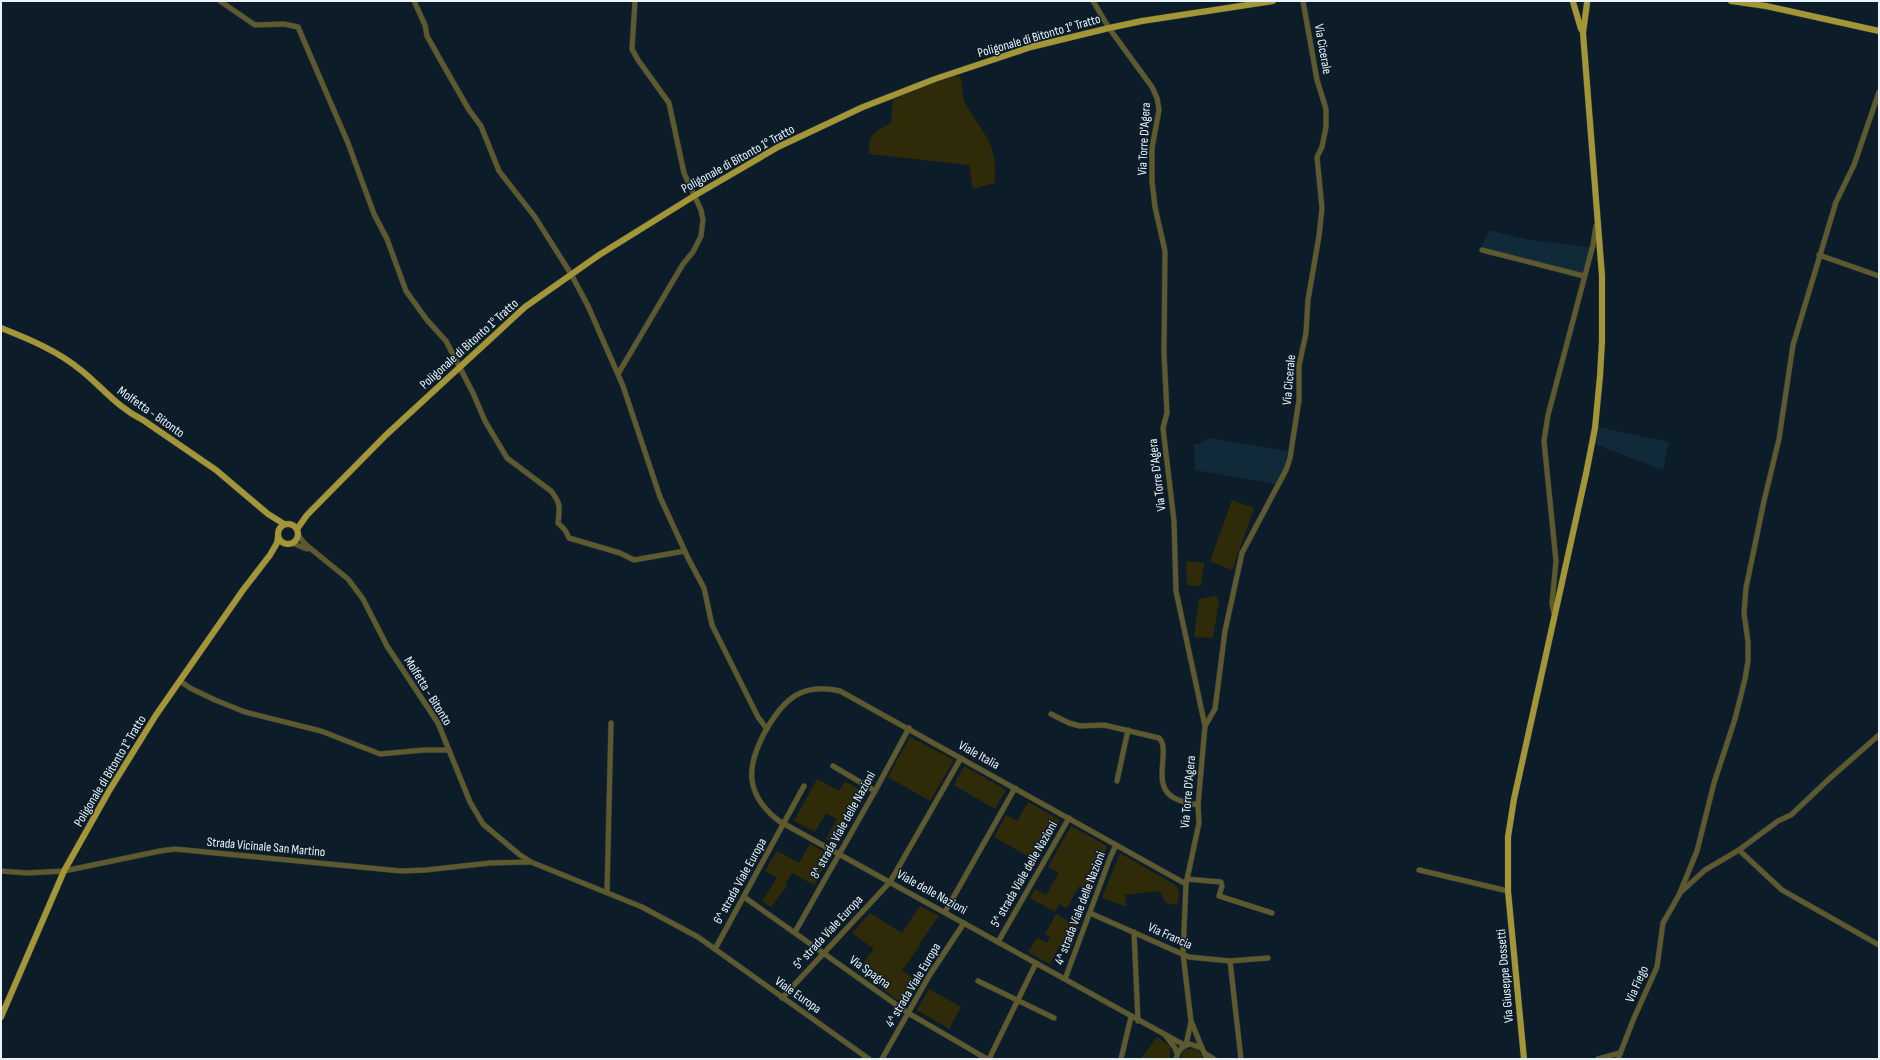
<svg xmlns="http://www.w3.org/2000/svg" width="1880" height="1060" viewBox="0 0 1880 1060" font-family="'Sofia Sans Condensed',sans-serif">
<rect width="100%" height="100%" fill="#0c1d29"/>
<g fill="#112a39">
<path d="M1489,230L1529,240L1590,247L1583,274L1481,249Z"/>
<path d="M1598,427L1669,442L1663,470L1595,444Z"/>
<path d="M1208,438L1288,451L1283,470L1276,484L1195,470L1194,445L1201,443Z"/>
</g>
<g fill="#2f2b08">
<path d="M954,76L960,77C964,86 961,95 966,104C975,122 991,137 994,158C996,166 995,175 995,183L973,189L969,165L869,154C868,132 874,133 891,123L893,99Z"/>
<path d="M1232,500L1254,508L1232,570L1210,561Z"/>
<path d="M1186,561L1204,563L1201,586L1187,585Z"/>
<path d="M1216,596L1219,600L1213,638L1194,637L1199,599Z"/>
<path d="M910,737L954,760L930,801L888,777Z"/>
<path d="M964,766L1006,790L995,809L954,785Z"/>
<path d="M817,779L839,791L845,781L865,793L837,844L826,839L837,819L826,813L815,832L794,821Z"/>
<path d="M1028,802L1060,820L1037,861L994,837L1006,815L1017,821Z"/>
<path d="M1071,826L1107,846L1091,893L1079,886L1067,908L1059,904L1055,912L1030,898L1035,889L1046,895L1059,873L1048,867Z"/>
<path d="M810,844L830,855L814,885L792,873L785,885L787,886L771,907L762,901L777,878L765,871L777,851L799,863Z"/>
<path d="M1120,853L1175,885L1179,890L1178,905L1166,903L1160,891L1125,895L1126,907L1102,898Z"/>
<path d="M920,906L939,916L919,944L920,946L902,970L918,983L905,1006L858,970L874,949L852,933L870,913L902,933Z"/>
<path d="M1056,914L1078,927L1070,951L1060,945L1050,964L1028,952L1037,938L1047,943L1050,937L1045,934Z"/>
<path d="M929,989L961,1007L949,1029L917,1010Z"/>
<path d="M1157,1037L1170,1046V1059H1140Z"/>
<path d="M1193,1048L1199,1050L1203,1059H1180L1183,1051Z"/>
</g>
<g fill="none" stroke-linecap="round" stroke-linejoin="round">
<g stroke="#263742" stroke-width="6">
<g id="minor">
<path d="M220,1L255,25L284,24L298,27L348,143L374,214L387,239L406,291L427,320L446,341L473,393L485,421L507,458L551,491C561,504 560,507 558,523L565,530L569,538L620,553L634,560L685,551"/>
<path d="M414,1L425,25L427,36L441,61L469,110L481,126L499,171L535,217L571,274L588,306L623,386L660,497L688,558L704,588L712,625L758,717L767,729"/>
<path d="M1093,1L1109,28L1152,87L1157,98L1159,110L1152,148V181L1155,207L1165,251L1164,353L1167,413L1163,428L1174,521L1176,591L1205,726L1198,805L1199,823L1186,884L1183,954L1191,1021L1202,1048"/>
<path d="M1482,250L1584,276"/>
<path d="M1819,255L1879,276"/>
<path d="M618,374L683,264L693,252L701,236L703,220L701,210L684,173L669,103L638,60L632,49L635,1"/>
<path d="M298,535L305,544L348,579L363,599L387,646L438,723L470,802L483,824L520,855L531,862L642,907L698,937L869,1059"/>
<path d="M292,543L307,549"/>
<path d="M1554,614L1552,603L1556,561L1544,441L1548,415L1593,245L1596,226"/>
<path d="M180,681L190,688L215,700L245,712L321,731L380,754L424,750H449"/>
<path d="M1051,714L1069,723L1080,726L1104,725L1159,738C1171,749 1152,782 1171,796C1179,802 1189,803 1198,805"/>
<path d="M1205,726L1215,709L1225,631L1242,553L1286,470L1290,458L1299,400V366L1306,333L1308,300L1319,236L1322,208L1317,157L1322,147L1326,127V109L1317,80L1303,1"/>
<path d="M833,766L875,791"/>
<path d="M1117,781L1128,730"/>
<path d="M1739,850L1782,890L1879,945"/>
<path d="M1419,870L1508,891"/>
<path d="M1,871L27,873L64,871L160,851L175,849L401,871L426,870L490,863L530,862"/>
<path d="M1187,879L1221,882L1222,886L1219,896L1272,913"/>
<path d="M607,892L611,723"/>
<path d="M1680,893L1705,870L1739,850L1778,821L1791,815L1829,779L1879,735"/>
<path d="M744,897L908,1013L987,1059"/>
<path d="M945,912L1015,788"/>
<path d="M1090,913L1189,957L1230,961L1268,958"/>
<path d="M795,932L875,791L909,728"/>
<path d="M1134,932L1138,1021"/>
<path d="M998,942L1069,818"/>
<path d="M715,949L804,786"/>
<path d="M1230,961L1241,1059"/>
<path d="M1065,979L1110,858L1116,845"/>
<path d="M978,981L1054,1018"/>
<path d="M782,998L890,882L961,758"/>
<path d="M1166,1036L1175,1048L1177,1054"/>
<path d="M1184,1045L779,821C744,794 746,766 766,730C784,699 802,682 840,691L1186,884"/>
<path d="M1186,1045L1191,1022"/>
<path d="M1206,1054L1214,1059"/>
<path d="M882,1059L929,976L964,923"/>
<path d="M989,1059L1036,963"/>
<path d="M1121,1059L1131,1017"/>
<path d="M1176,1059C1178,1050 1182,1046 1190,1044L1202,1048L1207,1059"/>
<path d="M1598,1059L1620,1053"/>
<path d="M1618,1059L1634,1018L1657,967L1663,923L1679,895L1697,851L1714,783L1735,719L1745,679L1748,661V642L1744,613L1746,588L1764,501L1779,439L1793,345L1836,202L1854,165L1879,92"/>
</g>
</g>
<g stroke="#263742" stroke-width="7">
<g id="major">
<path d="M1731,1L1766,6L1879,31"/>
<path d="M1573,2L1581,29"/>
<path d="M1,328C29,339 58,351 82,371C103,388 118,408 143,420L216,470L268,514L284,524"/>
<circle cx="288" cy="534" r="10"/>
<path d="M297,529L307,515L386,435L525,307L599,255L694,196L778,147L863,107L935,79L1031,47L1109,28L1142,21L1273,1"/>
<path d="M1,1017L64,871L109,791L156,715L243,590L270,555L277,543L278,537"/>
<path d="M1524,1059L1508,891V837L1514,799L1586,474L1595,428L1600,376L1602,341V276L1583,33L1587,3"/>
</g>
</g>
<use href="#minor" stroke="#5f592e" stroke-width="5"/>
<use href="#major" stroke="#a49636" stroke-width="6"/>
</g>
<g text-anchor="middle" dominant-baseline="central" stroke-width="3" stroke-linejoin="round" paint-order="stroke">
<g font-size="13" fill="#e8f3fb" stroke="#0c1d29">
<text transform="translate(1039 36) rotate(-16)">Poligonale di Bitonto 1° Tratto</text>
<text transform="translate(1323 49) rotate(80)">Via Cicerale</text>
<text transform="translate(1144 139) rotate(-87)">Via Torre D'Agera</text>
<text transform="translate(738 159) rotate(-29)">Poligonale di Bitonto 1° Tratto</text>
<text transform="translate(469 344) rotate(-42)">Poligonale di Bitonto 1° Tratto</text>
<text transform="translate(1289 380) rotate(-85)">Via Cicerale</text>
<text transform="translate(151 412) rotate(35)">Molfetta - Bitonto</text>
<text transform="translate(1157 475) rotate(-97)">Via Torre D'Agera</text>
<text transform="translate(428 691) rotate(58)">Molfetta - Bitonto</text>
<text transform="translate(979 755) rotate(29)">Viale Italia</text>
<text transform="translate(110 771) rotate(-59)">Poligonale di Bitonto 1° Tratto</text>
<text transform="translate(1188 792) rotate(-85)">Via Torre D'Agera</text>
<text transform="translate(843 825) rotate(-61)">8^ strada Viale delle Nazioni</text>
<text transform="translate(266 847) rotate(5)">Strada Vicinale San Martino</text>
<text transform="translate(1024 874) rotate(-60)">5^ strada Viale delle Nazioni</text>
<text transform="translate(740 881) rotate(-61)">6^ strada Viale Europa</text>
<text transform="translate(932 892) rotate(29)">Viale delle Nazioni</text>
<text transform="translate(1080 908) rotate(-69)">4^ strada Viale delle Nazioni</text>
<text transform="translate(828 932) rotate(-47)">5^ strada Viale Europa</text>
<text transform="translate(1170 936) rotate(24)">Via Francia</text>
<text transform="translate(870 972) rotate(35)">Via Spagna</text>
<text transform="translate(1505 976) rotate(-95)">Via Giuseppe Dossetti</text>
<text transform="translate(1637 984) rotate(-66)">Via Fiego</text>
<text transform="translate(913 985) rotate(-59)">4^ strada Viale Europa</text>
<text transform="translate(798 995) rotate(35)">Viale Europa</text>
</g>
</g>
<rect width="1880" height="1060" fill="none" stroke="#e8f3fb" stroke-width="4"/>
</svg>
